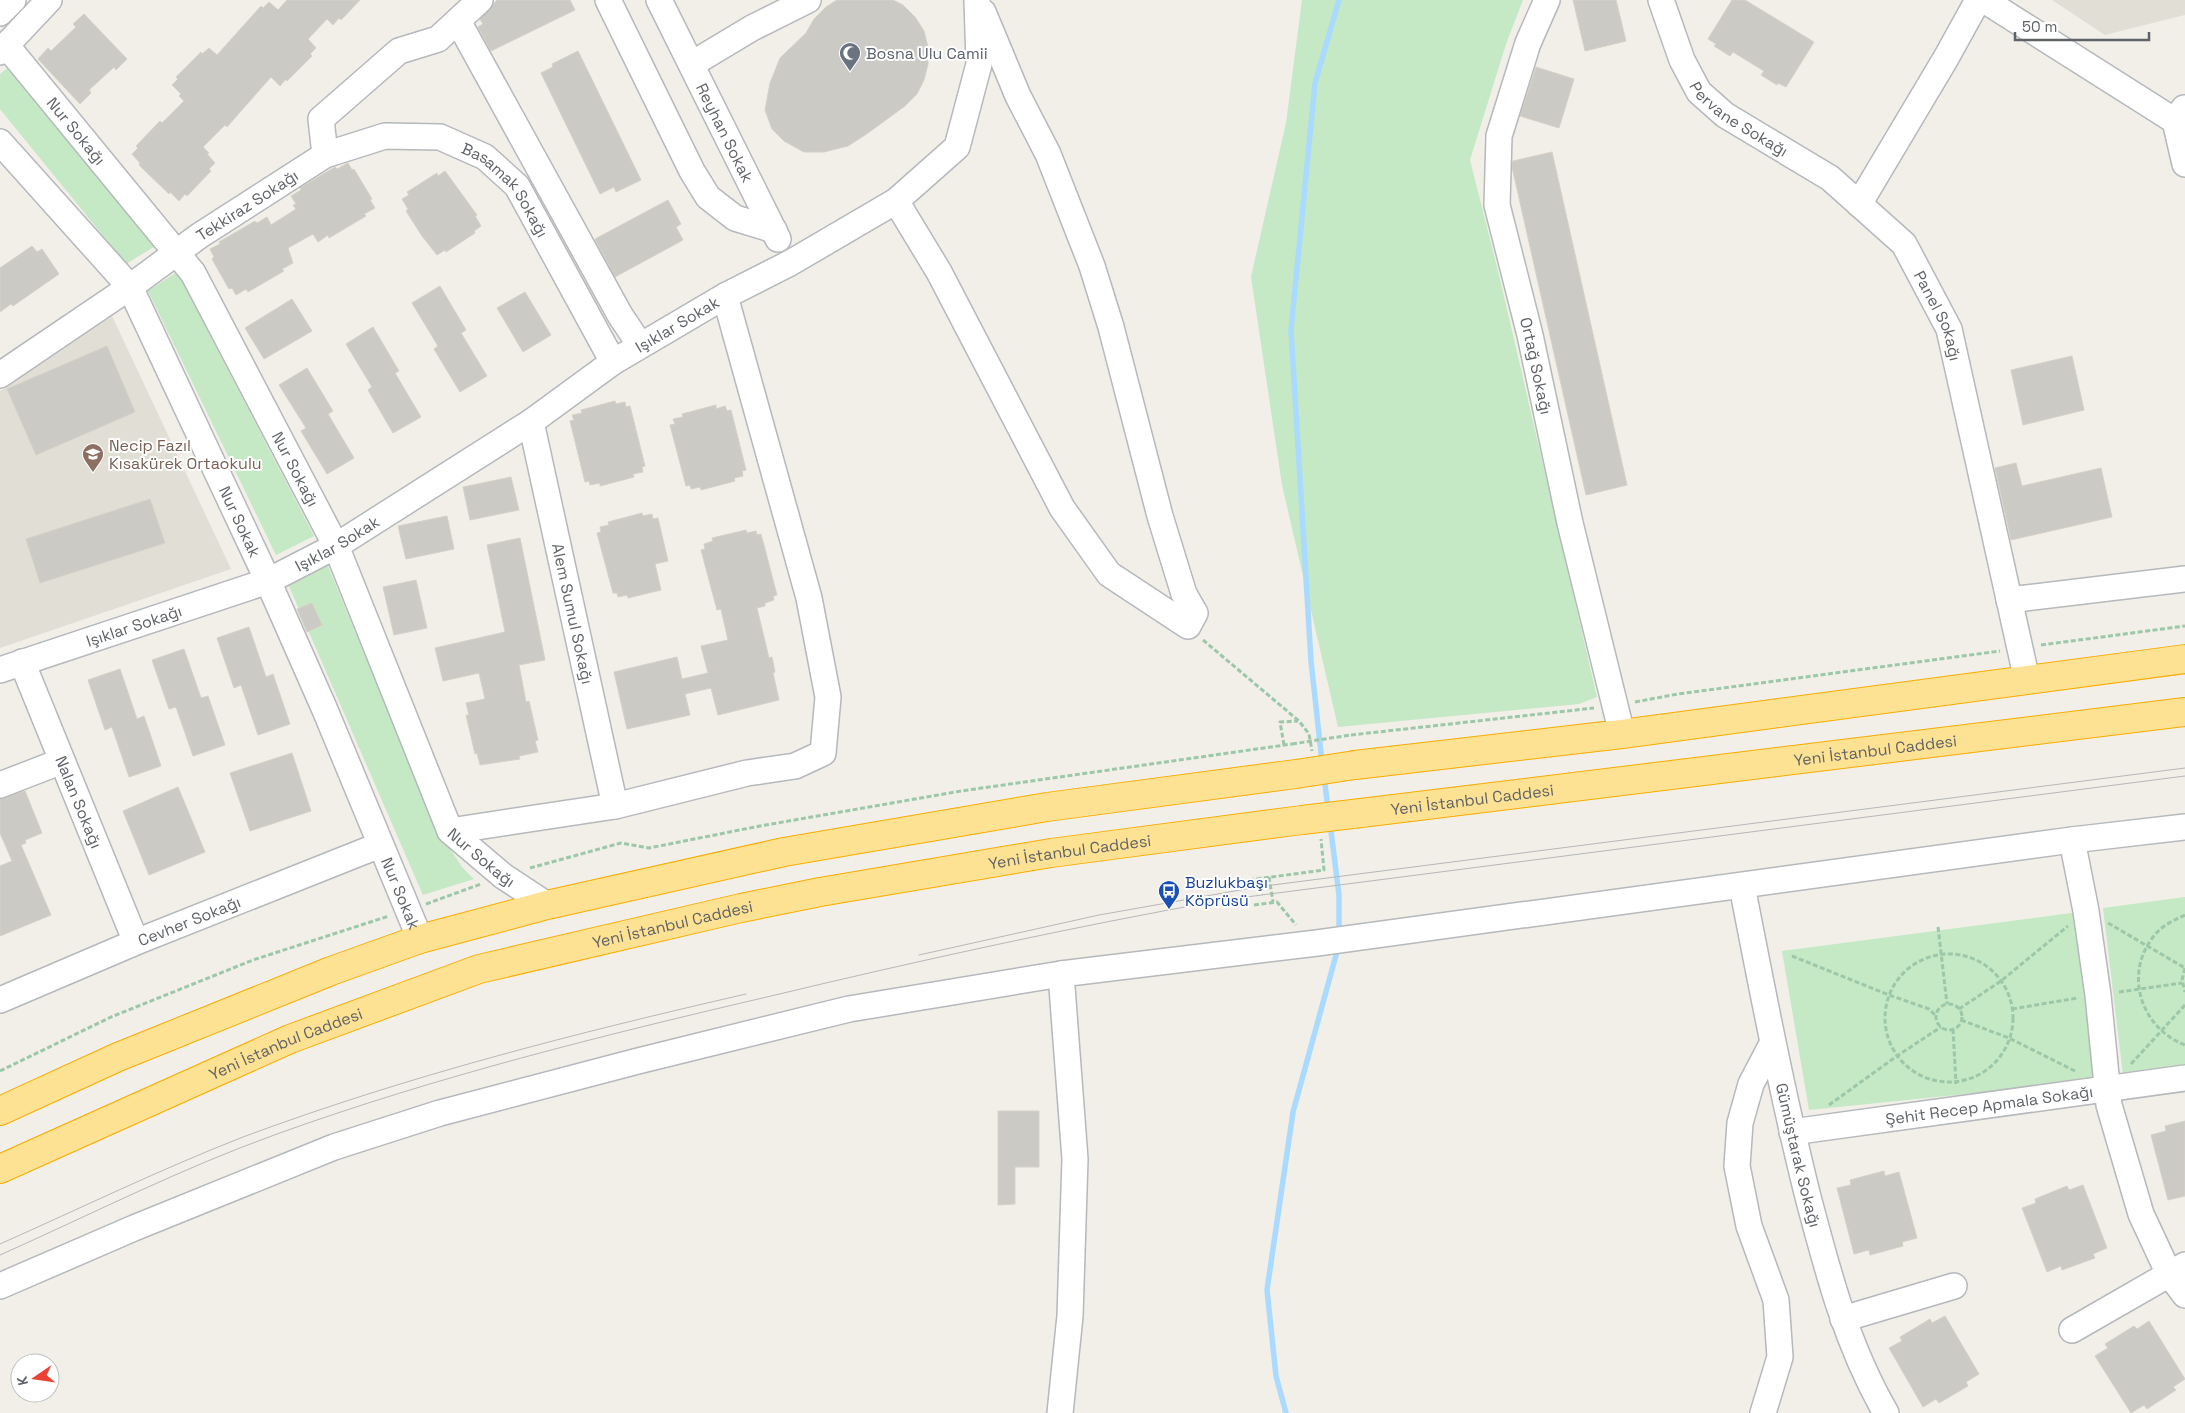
<svg xmlns="http://www.w3.org/2000/svg" width="2185" height="1413" viewBox="0 0 2185 1413" font-family="'Space Grotesk',sans-serif">
<rect width="100%" height="100%" fill="#f1efe8"/>
<g fill="#e1ded6">
<path d="M2052,0H2185V15L2105,35Z"/>
<path d="M112,316L231,569L0,648V391Z"/>
</g>
<g fill="#c5e8c5">
<path d="M1302,0H1523L1506,44L1470,160L1499,275L1597,697L1579,704L1338,727L1282,485L1251,277L1286,123Z"/>
<path d="M10,66L157,245L126,264L0,109V74Z"/>
<path d="M177,272L314,536L276,555L148,291Z"/>
<path d="M328,566L435,826L462,867L474,879L423,895L288,584Z"/>
<path d="M2185,897V1065L2123,1075L2103,908Z"/>
<path d="M2079,912L2094,1081L1809,1110L1782,951Z"/>
</g>
<g fill="none" stroke-linecap="round" stroke-linejoin="round">
<g stroke="#aadaff" stroke-width="5.5">
<path d="M1322,762L1311,661L1291,330L1315,83L1339,0"/>
<path d="M1324,776L1328,809"/>
<path d="M1330,823L1339,895V933"/>
<path d="M1286,1413L1276,1376L1267,1290L1293,1112L1338,948"/>
</g>
</g>
<g fill="#cccac5" stroke="#d6d1c6">
<path d="M287,0H360L341,20L339,18L333,25L327,19L308,39L316,48L310,54L312,56L287,81L286,79L280,86L271,77L227,127L225,125L203,147L209,153L207,154L215,163L209,169L211,171L187,196L185,194L179,201L170,192L169,194L139,165L140,163L132,154L138,148L136,146L160,121L162,123L184,101L179,96L181,94L172,85L178,79L176,77L201,52L202,54L209,48L217,55L261,6L263,8L269,2L278,10Z"/>
<path d="M497,0H570L575,10L491,51L478,27L483,24L480,19Z"/>
<path d="M837,0H893L903,5L915,17L924,31L928,47V64L924,80L917,94L905,106L868,133L848,146L824,152H804L784,141L772,129L765,110L770,83L780,58L806,33L814,19L826,7Z"/>
<path d="M1573,0H1616L1626,41L1585,51Z"/>
<path d="M1732,0H1745L1814,42L1786,87L1778,83L1777,85L1761,75L1764,71L1733,52L1730,56L1714,46L1716,44L1708,39Z"/>
<path d="M84,14L127,59L116,70L114,67L89,90L91,93L80,104L38,59L48,48L51,51L76,27L73,24Z"/>
<path d="M578,51L641,180L616,192L614,187L600,194L541,73L553,67L552,64Z"/>
<path d="M1536,67L1574,79L1559,128L1520,116Z"/>
<path d="M1552,152L1627,485L1586,495L1512,167L1513,161Z"/>
<path d="M348,163L352,170L354,169L372,199L370,200L375,208L364,214L366,216L329,238L328,235L318,242L313,234L288,248L293,263L282,269L284,271L248,292L246,289L236,295L232,288L229,289L212,259L214,257L210,249L220,244L219,242L255,221L257,223L267,217L271,225L296,209L293,205L296,204L291,196L301,190L300,188L335,167L337,169Z"/>
<path d="M445,171L477,215L475,216L481,226L474,231L475,233L446,252L445,250L437,255L422,236L406,211L408,209L402,199L409,195L407,192L437,173L438,176Z"/>
<path d="M668,200L681,224L676,227L683,240L615,277L595,239Z"/>
<path d="M32,246L37,252L42,249L59,274L13,306L11,304L0,312V268Z"/>
<path d="M440,286L466,330L461,333L487,376L460,392L434,349L438,346L412,303Z"/>
<path d="M525,292L551,335L523,352L497,308Z"/>
<path d="M292,299L312,331L264,359L245,328Z"/>
<path d="M373,327L399,371L395,373L421,417L393,433L368,390L372,387L346,344Z"/>
<path d="M107,346L135,412L36,455L7,389Z"/>
<path d="M2072,356L2084,410L2023,425L2011,370Z"/>
<path d="M307,368L333,411L328,414L354,458L327,474L301,431L306,428L279,385Z"/>
<path d="M615,401L616,404L625,402L626,407L630,406L645,466L642,467L643,472L633,474L634,477L600,486V483L590,485L589,481L585,482L570,421L574,420L572,415L582,413L581,410Z"/>
<path d="M716,405V409L725,406L727,411L731,410L746,470L742,471L743,476L734,478L735,481L701,490L700,487L691,489L690,485L686,486L670,425L675,424L673,419L683,417L682,414Z"/>
<path d="M2016,463L2022,486L2101,468L2112,517L2011,540L1995,468Z"/>
<path d="M511,477L519,510L470,520L463,487Z"/>
<path d="M150,499L165,543L40,583L26,539Z"/>
<path d="M642,513L643,516L652,514L653,519L658,518L668,561L655,564L661,590L628,598L627,595L618,597L617,593H613L597,533L601,532L600,527L609,525L608,522Z"/>
<path d="M447,516L454,549L406,559L398,526Z"/>
<path d="M746,530L747,533L756,531L757,535L761,534L777,595L773,596L774,600L765,603V606L757,608L769,658L772,657L775,672L773,673L779,700L718,715L711,688L685,694L690,715L627,729L614,672L677,657L682,679L708,673L701,646L728,640L721,609L717,610L701,550L705,549L704,544L713,541L712,538Z"/>
<path d="M520,538L545,660L519,665L526,702L529,701L538,740L535,741L538,752L519,756L520,759L480,765L477,753L475,754L466,715H469L466,703L485,699L479,673L443,681L435,648L505,632L487,545Z"/>
<path d="M416,580L427,628L394,635L383,587Z"/>
<path d="M312,603L322,625L307,632L297,609Z"/>
<path d="M249,627L266,677L273,674L290,724L258,735L241,685L234,688L217,638Z"/>
<path d="M184,649L201,698L208,696L225,745L193,756L176,707L169,709L152,660Z"/>
<path d="M120,669L137,719L144,716L161,766L129,777L112,727L105,730L88,680Z"/>
<path d="M292,753L311,811L250,831L230,773Z"/>
<path d="M178,787L205,852L149,875L123,811Z"/>
<path d="M25,791L42,833L25,840L26,843L21,845L51,915L0,936V866L12,861L0,833V799Z"/>
<path d="M998,1111H1039V1167H1015V1204L998,1205Z"/>
<path d="M2185,1121V1196L2168,1200L2151,1135L2166,1131L2165,1126Z"/>
<path d="M1884,1171L1885,1176L1899,1172L1917,1238L1902,1242L1903,1246L1870,1255L1869,1250L1854,1254L1837,1188L1851,1185L1850,1180Z"/>
<path d="M2083,1185L2107,1248L2093,1254L2095,1258L2062,1270L2061,1266L2047,1272L2022,1208L2036,1203L2035,1199L2067,1186L2069,1190Z"/>
<path d="M1945,1316L1979,1374L1966,1382L1968,1386L1939,1403L1936,1399L1923,1407L1889,1348L1902,1341L1900,1337L1930,1319L1932,1323Z"/>
<path d="M2149,1321L2185,1379L2173,1387L2176,1390L2147,1409L2144,1405L2131,1413L2095,1356L2108,1348L2105,1344L2134,1326L2137,1329Z"/>
</g>
<g fill="none" stroke-linecap="round" stroke-linejoin="round">
<g stroke="#b5b8bc" stroke-width="28">
<g id="minor">
<path d="M608,0L692,171L708,197L735,218L774,230"/>
<path id="s1" d="M659,0L778,239"/>
<path id="s2" d="M1547,0L1528,43L1499,136L1497,205L1530,335L1570,523L1622,734"/>
<path id="s3" d="M1661,0L1682,60L1699,92L1725,115L1830,178L1904,244L1949,329L2027,680"/>
<path d="M1984,0L2175,121"/>
<path d="M0,13L13,0"/>
<path d="M458,21L620,315L640,345"/>
<path id="s4" d="M6,45L193,273L336,546L450,831L503,876L547,905"/>
<path d="M0,52L49,0"/>
<path d="M692,64L752,28L808,0"/>
<path d="M2184,108L2175,121L2185,164"/>
<path id="s5" d="M0,142L130,287L268,581L325,710L420,939"/>
<path id="s6" d="M325,155L385,136L440,137L485,157L517,186L613,362"/>
<path d="M896,201L939,272L1062,508L1109,574L1188,626L1195,613L1184,594L1160,516L1111,327L1092,266L1048,154L1018,96L983,12"/>
<path d="M1859,204L1946,58L1978,0"/>
<path id="s7" d="M0,375L130,287L199,236L325,155L321,119L399,51L438,39L480,0"/>
<path id="s8" d="M531,422L615,806"/>
<path d="M2009,600L2185,579"/>
<path id="s9" d="M22,662L136,942"/>
<path id="s10" d="M0,670L268,581L336,546L531,422L613,362L725,296L790,263L896,201L957,147L979,64L977,0"/>
<path d="M0,785L62,761"/>
<path d="M450,831L615,806L747,773L795,766L823,753L828,697L809,598L725,296"/>
<path d="M2072,840L2086,911L2098,995L2109,1105L2141,1214L2169,1274L2185,1295"/>
<path id="s11" d="M1742,886C1762,989 1782,1092 1807,1193C1827,1269 1846,1344 1886,1413"/>
<path id="s12" d="M0,1000L136,942L380,845"/>
<path id="s13" d="M1792,1132L2185,1078"/>
<path d="M0,1286L134,1228L334,1147L440,1113L638,1061L849,1009L1061,974L1317,943L2072,840L2185,827"/>
<path d="M1843,1319L1954,1286"/>
<path d="M2072,1330L2185,1265"/>
<path d="M1060,1413L1070,1316L1075,1159L1061,974"/>
<path d="M1763,1413L1780,1357L1776,1300L1749,1226L1737,1166L1740,1123L1751,1084L1772,1044"/>
</g>
</g>
<g stroke="#f9ab00" stroke-width="30">
<g id="highway">
<path d="M1355,765L1622,734L2185,659"/>
<path id="s14" d="M1361,813L2185,712"/>
<path d="M0,1111L118,1057L331,971L420,939L547,905L784,852L1047,807L1296,774"/>
<path id="s15" d="M0,1169L290,1039L479,969L741,908L820,892L1051,853L1302,820"/>
</g>
</g>
<g stroke="#9cc7a9" stroke-width="3" stroke-dasharray="5 2.5" stroke-linecap="butt">
<path d="M1203,640L1299,721L1309,734L1312,751"/>
<path d="M2041,645L2185,626"/>
<path d="M1635,702L1678,694L2000,651"/>
<path d="M1351,735L1594,708"/>
<path d="M1284,745L1280,722L1298,721"/>
<path d="M530,868L621,843L649,848L760,826L961,791L1292,744"/>
<path d="M1269,877L1273,902"/>
<path d="M1249,880L1324,870L1321,839"/>
<path d="M426,904L481,884"/>
<path d="M1254,905L1277,902L1296,925"/>
<path d="M2185,915C2172,921 2159,927 2151,940C2124,978 2143,1029 2185,1045"/>
<path d="M2108,923L2185,968"/>
<path d="M1938,927L1947,1004"/>
<circle cx="1949" cy="1018" r="64"/>
<path d="M1792,956L1889,995L1929,1009L1936,1016"/>
<path d="M2185,968L2182,980L2185,992"/>
<path d="M2119,992L2182,983"/>
<circle cx="1949" cy="1017" r="13"/>
<path d="M1959,1009L2001,981L2068,926"/>
<path d="M2012,1009L2078,998"/>
<path d="M1961,1020L2009,1038L2075,1071"/>
<path d="M1953,1029L1956,1084"/>
<path d="M2131,1064L2185,1005"/>
<path d="M0,1071L111,1017L253,960L389,916"/>
<path d="M1829,1105L1897,1056L1941,1027"/>
</g>
<use href="#minor" stroke="#fff" stroke-width="25"/>
<use href="#highway" stroke="#fde293" stroke-width="28"/>
<g stroke="#b6b7b8" stroke-width="1">
<path d="M919,955L1099,915L1257,887L2185,768"/>
<path d="M0,1244C81,1208 161,1169 243,1137C407,1076 576,1033 746,994"/>
<path d="M0,1255C92,1214 182,1168 277,1134C438,1076 604,1035 771,996C921,960 1072,927 1223,900L2185,776"/>
</g>
<g stroke="#f9ab00" stroke-width="30" stroke-linecap="butt">
<g id="highway-bridge">
<path d="M1296,774L1355,765"/>
<path d="M1302,820L1361,813"/>
</g>
</g>
<path stroke="#9cc7a9" stroke-width="3" stroke-dasharray="5 2.5" stroke-linecap="butt" d="M1292,744L1351,735"/>
<use href="#highway-bridge" stroke="#fde293" stroke-width="28"/>
</g>
<defs>
<g id="mosque-pin" transform="scale(1.125)"><path d="M0 17L-7.5 6A9.5 9.5 0 1 1 7.5 6Z" fill="#6b7280" stroke="#fff"/><path d="M3.5-4.9A6 6 0 1 0 3.5 4.9A5 5 0 1 1 3.5-4.9Z" fill="#fff"/></g>
<g id="school-pin" transform="scale(1.125)"><path d="M0 17L-7.5 6A9.5 9.5 0 1 1 7.5 6Z" fill="#8d6e63" stroke="#fff"/><path d="M0-5L7-2L0 1L-7-2ZM-4 1L0 2.5L4 1V4Q0 6-4 4Z" fill="#fff"/></g>
<g id="bus-pin" transform="scale(1.125)"><path d="M0 17L-7.5 6A9.5 9.5 0 1 1 7.5 6Z" fill="#1a4fb4" stroke="#fff"/><path d="M-5-6H5V4H4V6H2V4H-2V6H-4V4H-5ZM-3.5-4V0h7V-4ZM-3.5 1.2v1.5H-2V1.2ZM2 1.2v1.5H3.5V1.2Z" fill="#fff"/></g>
</defs>
<g fill-rule="evenodd">
<use href="#mosque-pin" x="850" y="53"/>
<use href="#school-pin" x="93" y="454"/>
<use href="#bus-pin" x="1169" y="891"/>
</g>
<g text-anchor="middle" dominant-baseline="central" stroke-width="4" stroke-linejoin="round" paint-order="stroke">
<g font-size="16" fill="#5b616d" stroke="#fff" text-anchor="start">
<text x="866" y="53">Bosna Ulu Camii</text>
</g>
<g font-size="16" fill="#5f6368" stroke="#fff">
<text stroke="none"><textPath href="#s3" startOffset="148">Pervane Sokağı</textPath></text>
<text stroke="none"><textPath href="#s4" startOffset="111">Nur Sokağı</textPath></text>
<text stroke="none"><textPath href="#s1" startOffset="148">Reyhan Sokak</textPath></text>
<text stroke="none"><textPath href="#s6" startOffset="205">Basamak Sokağı</textPath></text>
<text stroke="none"><textPath href="#s7" startOffset="300">Tekkiraz Sokağı</textPath></text>
<text stroke="none"><textPath href="#s3" startOffset="436">Panel Sokağı</textPath></text>
<text stroke="none"><textPath href="#s10" startOffset="766">Işıklar Sokak</textPath></text>
<text stroke="none"><textPath href="#s2" startOffset="379">Ortağ Sokağı</textPath></text>
<text stroke="none"><textPath href="#s4" startOffset="516">Nur Sokağı</textPath></text>
<text stroke="none"><textPath href="#s5" startOffset="454">Nur Sokak</textPath></text>
<text stroke="none"><textPath href="#s10" startOffset="361">Işıklar Sokak</textPath></text>
<text stroke="none"><textPath href="#s8" startOffset="196">Alem Sumul Sokağı</textPath></text>
<text stroke="none"><textPath href="#s10" startOffset="141">Işıklar Sokağı</textPath></text>
<text stroke="none"><textPath href="#s14" startOffset="518">Yeni İstanbul Caddesi</textPath></text>
<text stroke="none"><textPath href="#s14" startOffset="112">Yeni İstanbul Caddesi</textPath></text>
<text stroke="none"><textPath href="#s9" startOffset="151">Nalan Sokağı</textPath></text>
<text stroke="none"><textPath href="#s15" startOffset="1122">Yeni İstanbul Caddesi</textPath></text>
<text stroke="none"><textPath href="#s4" startOffset="951">Nur Sokağı</textPath></text>
<text stroke="none"><textPath href="#s5" startOffset="859">Nur Sokak</textPath></text>
<text stroke="none"><textPath href="#s12" startOffset="205">Cevher Sokağı</textPath></text>
<text stroke="none"><textPath href="#s15" startOffset="718">Yeni İstanbul Caddesi</textPath></text>
<text stroke="none"><textPath href="#s15" startOffset="312">Yeni İstanbul Caddesi</textPath></text>
<text stroke="none"><textPath href="#s13" startOffset="199">Şehit Recep Apmala Sokağı</textPath></text>
<text stroke="none"><textPath href="#s11" startOffset="275">Gümüştarak Sokağı</textPath></text>
</g>
<g font-size="16" fill="#785e54" stroke="#fff" text-anchor="start">
<text x="109" y="445">Necip Fazıl<tspan x="109" dy="18">Kısakürek Ortaokulu</tspan></text>
</g>
<g font-size="16" fill="#164399" stroke="#fff" text-anchor="start">
<text x="1185" y="882">Buzlukbaşı<tspan x="1185" dy="18">Köprüsü</tspan></text>
</g>
</g>
<g transform="translate(35 1378) rotate(257)"><circle r="24" fill="#ffffff" stroke="#bfc1c3"/>
<path d="M0-4L9 19L0 12L-9 19Z" fill="#ea4335"/>
<text y="-8" font-size="14" font-weight="bold" text-anchor="middle" fill="#5f6368">K</text>
</g>
<path d="M2015 32v8h134v-8" fill="none" stroke="#5f6368" stroke-width="2.5"/>
<text x="2022" y="32" font-size="15" fill="#5f6368" stroke="#ffffff" stroke-width="4" paint-order="stroke">50 m</text>
</svg>
